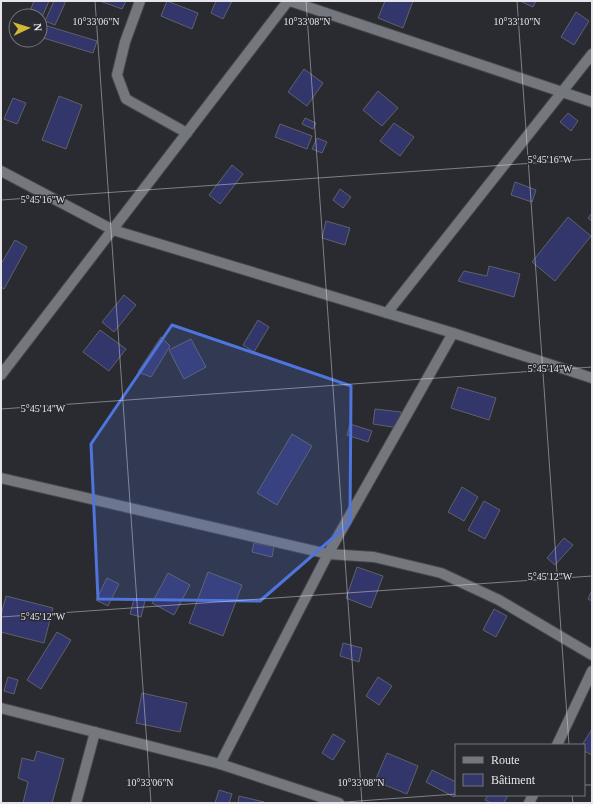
<svg xmlns="http://www.w3.org/2000/svg" width="593" height="804" viewBox="0 0 593 804" font-family="'Times New Roman',serif">
<rect width="100%" height="100%" fill="#2a2b31"/>
<g fill="#32366a" stroke="#606167">
<path d="M34,1H49L40,22V16H28Z"/>
<path d="M54,1H66L55,25L45,21Z"/>
<path d="M100,1H126L122,9Z"/>
<path d="M167,1L198,13L192,29L161,16Z"/>
<path d="M216,1H232L223,19L211,13Z"/>
<path d="M385,1H413L403,28L378,18Z"/>
<path d="M520,1H536L533,7Z"/>
<path d="M576,12L589,21L574,45L561,37Z"/>
<path d="M44,25L97,41L93,53L40,37Z"/>
<path d="M304,69L323,83L307,106L288,92Z"/>
<path d="M378,91L398,108L382,126L363,110Z"/>
<path d="M59,96L82,105L66,149L42,140Z"/>
<path d="M13,98L26,103L17,124L4,119Z"/>
<path d="M568,113L578,121L571,131L560,122Z"/>
<path d="M305,118L316,123L313,129L302,124Z"/>
<path d="M394,123L414,137L400,156L380,141Z"/>
<path d="M280,124L312,136L307,149L275,137Z"/>
<path d="M317,138L327,142L322,153L312,149Z"/>
<path d="M232,165L243,174L220,204L209,195Z"/>
<path d="M515,182L536,190L532,202L511,195Z"/>
<path d="M340,189L351,197L343,208L333,200Z"/>
<path d="M592,213V221L588,218Z"/>
<path d="M568,217L591,236L555,281L532,262Z"/>
<path d="M326,221L350,228L345,245L322,238Z"/>
<path d="M15,240L27,247L4,289L1,287V264Z"/>
<path d="M489,266L520,274L514,297L458,281L464,271L487,276Z"/>
<path d="M124,295L136,305L114,332L102,322Z"/>
<path d="M258,320L269,327L254,352L243,345Z"/>
<path d="M100,330L126,349L109,371L83,352Z"/>
<path d="M161,337L170,346L151,377L138,372Z"/>
<path d="M191,339L206,367L184,379L169,350Z"/>
<path d="M458,387L496,398L489,420L451,408Z"/>
<path d="M375,409L401,412L399,428L373,424Z"/>
<path d="M350,424L372,431L368,442L347,435Z"/>
<path d="M292,434L312,446L277,505L257,493Z"/>
<path d="M462,487L478,497L464,521L448,512Z"/>
<path d="M484,501L500,510L485,539L468,530Z"/>
<path d="M564,538L573,545L555,565L547,558Z"/>
<path d="M254,543L274,547L272,557L252,552Z"/>
<path d="M357,567L383,576L371,608L346,598Z"/>
<path d="M208,572L242,585L223,636L189,623Z"/>
<path d="M168,573L190,585L174,615L152,603Z"/>
<path d="M107,578L119,584L108,606L96,600Z"/>
<path d="M592,590V601L588,599Z"/>
<path d="M6,596L53,608L44,643L1,632V615Z"/>
<path d="M134,599L145,601L141,617L130,614Z"/>
<path d="M494,609L507,616L496,637L483,630Z"/>
<path d="M57,632L71,640L41,689L27,680Z"/>
<path d="M343,643L362,648L359,662L340,656Z"/>
<path d="M8,677L18,680L14,694L4,691Z"/>
<path d="M378,677L392,686L379,705L366,696Z"/>
<path d="M142,693L187,703L180,732L136,723Z"/>
<path d="M592,729V755L584,751V745H582Z"/>
<path d="M333,734L345,741L333,760L322,753Z"/>
<path d="M37,751L64,759L52,803H23L28,782L18,778L22,758L34,761Z"/>
<path d="M387,753L418,766L407,794L375,781Z"/>
<path d="M432,770L456,782V792L454,797L426,782Z"/>
<path d="M219,790L232,794L229,803H215Z"/>
<path d="M488,795H508L504,803H491L485,800Z"/>
<path d="M239,796L264,802V803H238Z"/>
</g>
<g fill="none" stroke-linecap="round" stroke-linejoin="round">
<g stroke="#46464b" stroke-width="12">
<g id="minor">
<path d="M140,1L125,42L117,75L126,99L187,133"/>
<path d="M290,1L592,102"/>
<path d="M1,171L113,230L453,333L592,378"/>
<path d="M387,313L592,54"/>
<path d="M1,375L288,1"/>
<path d="M1,478L328,554L374,557L441,573L499,600L592,655"/>
<path d="M1,708L220,764L339,803"/>
<path d="M557,745L592,671"/>
<path d="M220,764L328,554L453,333"/>
<path d="M76,803L95,732"/>
<path d="M529,803L533,795"/>
</g>
</g>
<use href="#minor" stroke="#75777e" stroke-width="10"/>
</g>
<path fill="#4f74dc" fill-opacity="0.2" stroke="#4f74dc" stroke-width="3" stroke-linejoin="round" d="M172,325L351,386L350,523L260,601L98,599L91,444Z"/>
<path fill="none" stroke="#e6e6ea" stroke-width="1" stroke-opacity="0.45" d="M95,1L151,803M306,1L362,803M517,1L569,745M1,200L592,159M1,409L592,367M1,617L592,576M584,785H592M572,795L573,803M331,803L456,794"/>
<g font-size="10" text-anchor="middle" fill="#e6e6ea" stroke="#2a2b31" stroke-width="3" stroke-linejoin="round" paint-order="stroke">
<text x="96" y="25">10°33'06"N</text>
<text x="307" y="25">10°33'08"N</text>
<text x="517" y="25">10°33'10"N</text>
<text x="550" y="163">5°45'16"W</text>
<text x="43" y="203">5°45'16"W</text>
<text x="550" y="372">5°45'14"W</text>
<text x="43" y="412">5°45'14"W</text>
<text x="550" y="580">5°45'12"W</text>
<text x="43" y="620">5°45'12"W</text>
<text x="150" y="786">10°33'06"N</text>
<text x="361" y="786">10°33'08"N</text>
</g>
<rect width="593" height="804" fill="none" stroke="#e6e6ea" stroke-width="4"/>
<rect x="455" y="744" width="130" height="52" fill="#2a2b31" stroke="#75767b"/>
<rect x="463" y="757" width="20" height="6" fill="#75777e" stroke="#75767b"/>
<text x="491" y="764" font-size="12" fill="#e6e6ea">Route</text>
<rect x="463" y="774" width="20" height="12" fill="#32366a" stroke="#75767b"/>
<text x="491" y="784" font-size="12" fill="#e6e6ea">Bâtiment</text>
<g transform="translate(28 28) rotate(86)"><circle r="19" fill="#2a2b31" stroke="#75767b"/>
<path d="M0-3L7 15L0 10L-7 15Z" fill="#d0b736"/>
<text y="-6" font-size="11" font-weight="bold" text-anchor="middle" fill="#e6e6ea">N</text>
</g>
</svg>
